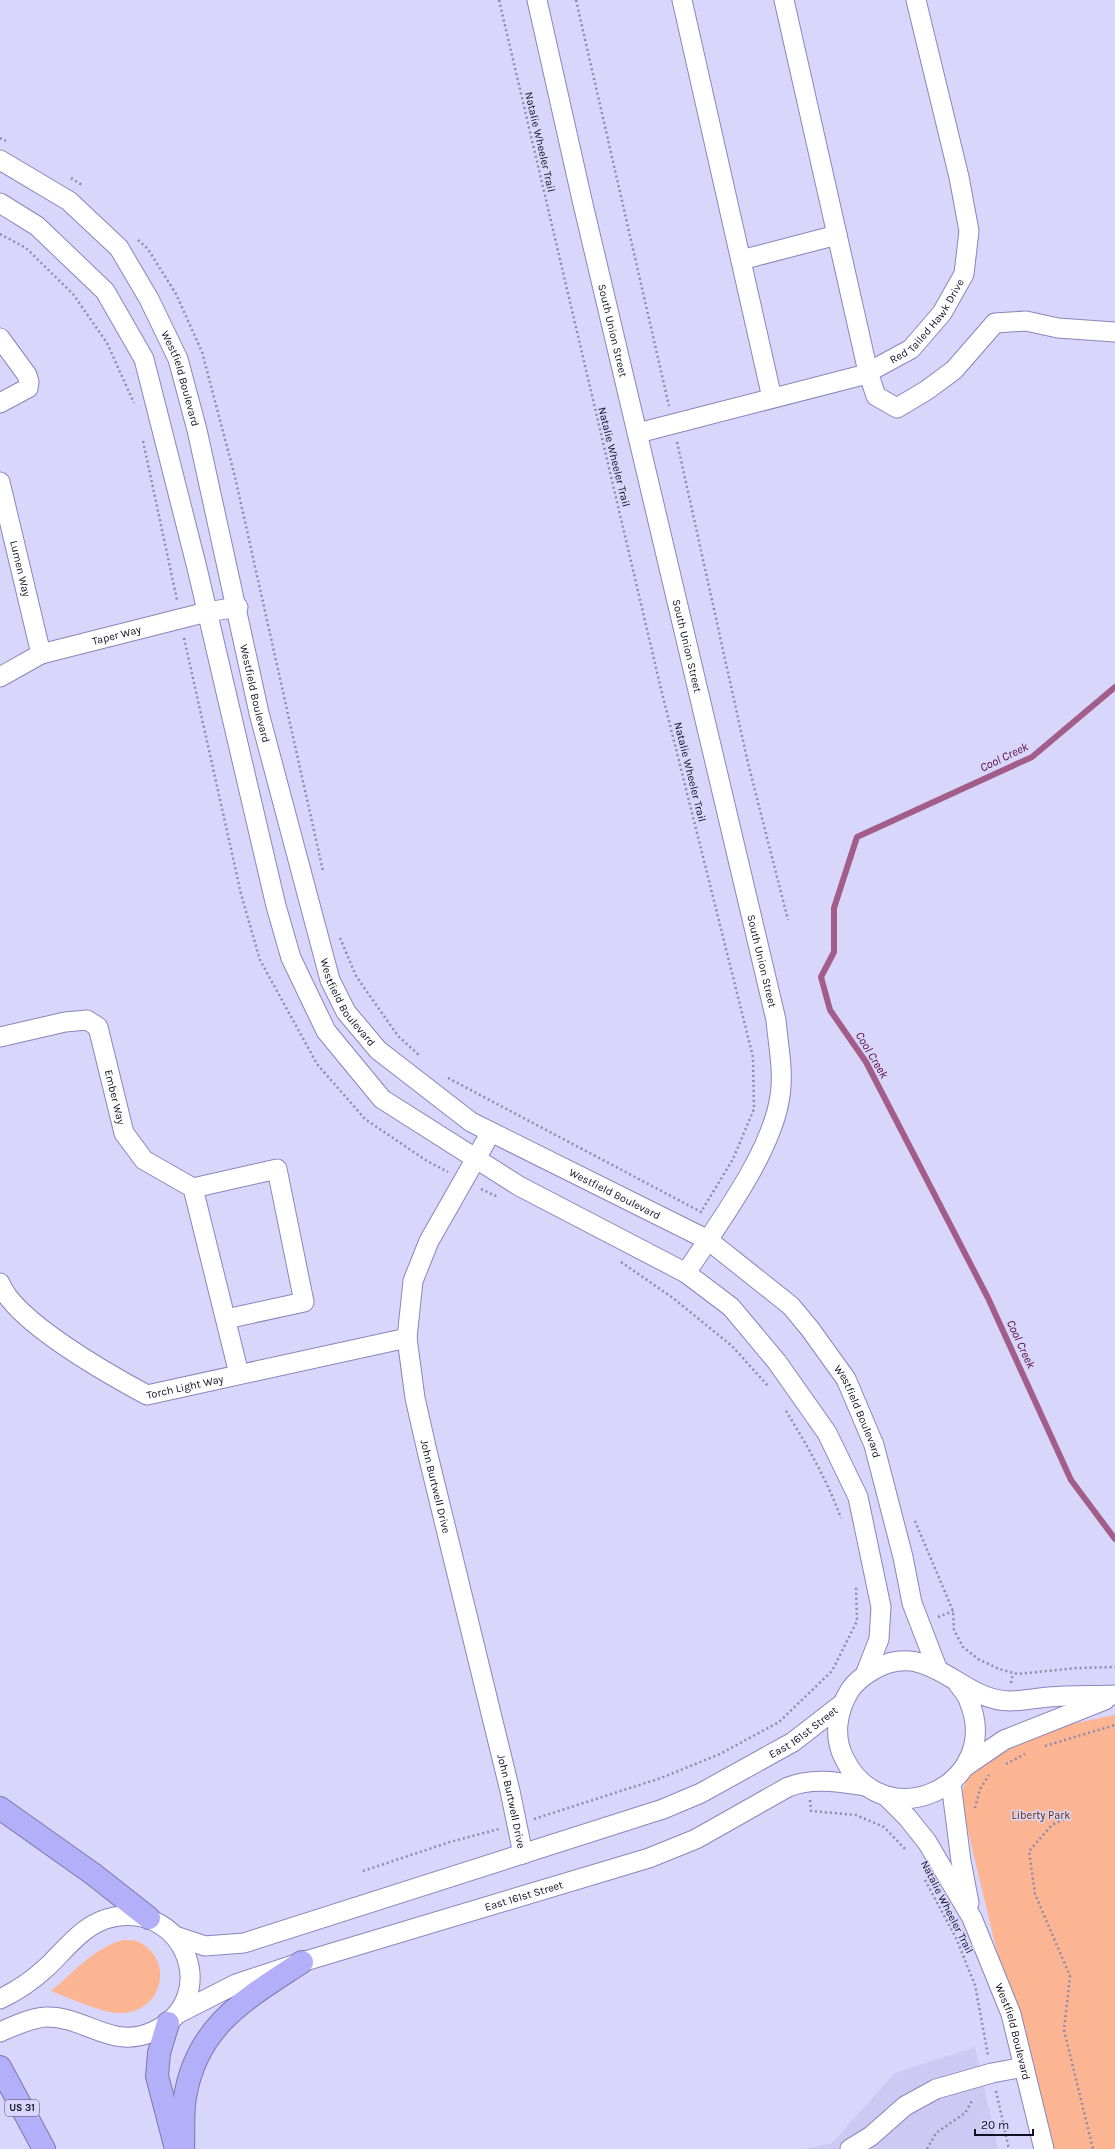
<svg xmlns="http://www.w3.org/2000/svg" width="1115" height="2149" viewBox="0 0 1115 2149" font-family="Karla,sans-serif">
<rect width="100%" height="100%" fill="#d8d7fb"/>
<path fill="#cccaf3" d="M975,2047L998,2149H804L832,2143L895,2073Z"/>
<g fill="#fcb593">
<path d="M1115,1715V2149H1044L963,1810L962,1792L969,1773L1003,1750L1071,1724Z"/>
<path d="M123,1940C128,1940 135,1940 139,1942C176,1961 162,2015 118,2013C103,2013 66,1997 51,1991C73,1973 95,1947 123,1940Z"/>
</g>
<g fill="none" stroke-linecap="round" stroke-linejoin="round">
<path stroke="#a25e89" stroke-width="6" d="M1115,687L1032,757L857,837L834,908V952L821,977L830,1010L866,1062L988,1298L1071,1480L1115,1539"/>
<g stroke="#8985bd" stroke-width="21">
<g id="minor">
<path id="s1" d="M537,0L582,200L776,1020C778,1044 784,1072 780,1096C772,1153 717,1225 686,1273"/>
<path d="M682,0L772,398"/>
<path d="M784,0L868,372L876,396L897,408L927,390L954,370L995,323L1026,321L1058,328L1115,332"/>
<path id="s2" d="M0,160L69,201L119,248L149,299L178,359L197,430L259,713L330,980L346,1012L378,1050L471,1122L708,1240L791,1306L810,1329L846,1379L874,1445L903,1557L912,1603L937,1668"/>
<path d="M0,203L37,226L105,291L144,359L197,568L276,906L291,958L326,1031L382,1099L519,1186L686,1273L731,1307L777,1362L827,1433L858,1497L881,1607L879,1639L865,1675"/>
<path d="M741,260L837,235"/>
<path d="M0,338L27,375L29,382L28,388L0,403"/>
<path id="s3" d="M638,433L863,375L911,349L942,313L964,274L969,231L959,177L916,0"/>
<path id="s4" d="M0,482L41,654"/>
<path id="s5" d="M0,677L41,654L207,612L238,607"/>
<path id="s6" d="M0,1037L65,1022L87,1020L98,1027L124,1133L144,1160L193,1188L239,1374"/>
<path id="s7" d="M491,1132L429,1241L413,1281L407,1338L415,1398L427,1451L510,1791L523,1854"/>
<path d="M193,1188L277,1169L304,1302L226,1319"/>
<path id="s8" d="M0,1283C14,1321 110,1375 147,1395L407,1338"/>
<path d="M956,1681C960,1687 967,1694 969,1701C1004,1785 884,1840 844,1758C833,1736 837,1711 850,1690C856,1681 866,1674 875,1669C930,1639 960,1701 1010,1701C1022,1701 1036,1698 1049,1697C1071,1695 1093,1696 1115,1695"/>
<path d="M966,1766L1004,1740L1105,1700"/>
<path d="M951,1783L961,1861L969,1903"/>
<path id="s9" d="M886,1796L907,1817L927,1842L972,1918L1011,2014L1044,2149"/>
<path id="s10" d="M175,1936L205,1946L244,1943L663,1809L701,1793L793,1742L842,1704"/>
<path d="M0,1999C17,1991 33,1980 47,1967C67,1948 85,1922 114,1917C187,1903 221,2000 154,2031C112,2051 86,2016 46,2017C30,2018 14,2026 0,2032"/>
<path id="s11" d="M179,2013L236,1984L302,1962L649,1858L696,1839L788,1787C813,1777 839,1782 865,1786"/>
<path d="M850,2149L871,2136L905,2106L936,2089L992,2073L1024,2067"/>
</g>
</g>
<g stroke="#7b77af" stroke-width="24">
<g id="highway">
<path d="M0,1808L93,1874L149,1918"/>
<path d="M168,2023L159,2053L157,2076L176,2149"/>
<path d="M0,2067L44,2149"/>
<path d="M183,2149C184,2132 182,2114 185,2097C197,2025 246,1999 302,1962"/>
</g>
</g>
<g stroke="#8c8ba9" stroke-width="2.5" stroke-dasharray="2 3" stroke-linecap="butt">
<path d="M499,0L661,689L753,1057L754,1109L733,1159L701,1212"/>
<path d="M576,0L669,406"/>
<path d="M0,138L6,141"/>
<path d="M71,178L82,185"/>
<path d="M0,234L26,248L73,294L107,343L134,403"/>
<path d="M138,240L148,249L176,294L202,352L235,477L323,871"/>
<path d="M143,441L177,600"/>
<path d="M677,442L748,763L788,920"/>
<path d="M184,638L241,894L260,960L317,1064L365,1119L427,1161L448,1172"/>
<path d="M340,938L356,976L398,1036L419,1055"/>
<path d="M448,1078L703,1213"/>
<path d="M481,1189L498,1197"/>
<path d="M621,1262L673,1298L732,1346L768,1386"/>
<path d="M786,1411C807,1445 827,1480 841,1518"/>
<path d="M915,1521L953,1611L954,1630L963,1647L978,1659L999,1669L1018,1674L1077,1668L1115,1667"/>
<path d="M938,1617L953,1611"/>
<path d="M1011,1683L1013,1673"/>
<path d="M1045,1746L1115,1725"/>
<path d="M1006,1764L1025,1754"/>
<path d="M810,1800L811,1811L856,1815L884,1827L907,1851"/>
<path d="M975,1808L980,1789L989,1775"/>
<path d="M534,1819L661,1778L720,1754L779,1722L832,1671L857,1621L856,1587"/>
<path d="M1064,1819L1052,1825L1029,1851L1035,1894L1070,1976L1064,2030L1093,2149"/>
<path d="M363,1871L450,1842L499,1829"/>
<path d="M925,1880L956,1938L975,1985L988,2055"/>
<path d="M996,2091L1009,2149"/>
<path d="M927,2149L936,2133L965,2113L973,2099"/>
</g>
<use href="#minor" stroke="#fff" stroke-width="19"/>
<use href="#highway" stroke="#b4aff9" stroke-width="22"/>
</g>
<g text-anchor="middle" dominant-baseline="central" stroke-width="3" stroke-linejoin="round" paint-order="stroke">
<rect fill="#d8d7fb" stroke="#4d4c65" stroke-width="1" x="5" y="2100" width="34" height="16" rx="3"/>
<g font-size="10" font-weight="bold" fill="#121025">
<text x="22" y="2108">US 31</text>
</g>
<g font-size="11" fill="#121025" stroke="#d8d7fb">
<text transform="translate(540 142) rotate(77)">Natalie Wheeler Trail</text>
<text stroke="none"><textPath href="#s3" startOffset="318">Red Tailed Hawk Drive</textPath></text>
<text stroke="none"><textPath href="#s1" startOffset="339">South Union Street</textPath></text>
<text stroke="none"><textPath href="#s2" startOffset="294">Westfield Boulevard</textPath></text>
<text transform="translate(614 457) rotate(76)">Natalie Wheeler Trail</text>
<text stroke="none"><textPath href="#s4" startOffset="89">Lumen Way</textPath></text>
<text stroke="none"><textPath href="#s5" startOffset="125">Taper Way</textPath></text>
<text stroke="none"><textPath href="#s1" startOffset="663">South Union Street</textPath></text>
<text stroke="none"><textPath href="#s2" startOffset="618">Westfield Boulevard</textPath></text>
<text transform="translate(690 772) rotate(76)">Natalie Wheeler Trail</text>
<text stroke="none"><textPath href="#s1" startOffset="987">South Union Street</textPath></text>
<text stroke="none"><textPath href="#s2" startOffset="942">Westfield Boulevard</textPath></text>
<text stroke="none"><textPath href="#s6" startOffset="174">Ember Way</textPath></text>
<text stroke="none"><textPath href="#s2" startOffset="1278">Westfield Boulevard</textPath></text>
<text stroke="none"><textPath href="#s8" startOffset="226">Torch Light Way</textPath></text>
<text stroke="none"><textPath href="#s2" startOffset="1614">Westfield Boulevard</textPath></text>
<text stroke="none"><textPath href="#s7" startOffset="377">John Burtwell Drive</textPath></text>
<text stroke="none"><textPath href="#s10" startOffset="671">East 161st Street</textPath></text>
<text stroke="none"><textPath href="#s7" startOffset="701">John Burtwell Drive</textPath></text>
<text stroke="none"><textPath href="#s11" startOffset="365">East 161st Street</textPath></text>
<text transform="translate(947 1907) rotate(63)">Natalie Wheeler Trail</text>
<text stroke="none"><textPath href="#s9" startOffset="271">Westfield Boulevard</textPath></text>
</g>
<g font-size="11" fill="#662a03" stroke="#d8d7fb">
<text x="1041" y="1815">Liberty Park</text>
</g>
<g font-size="12" font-style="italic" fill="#59003c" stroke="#d8d7fb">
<text transform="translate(1004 757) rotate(-26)">Cool Creek</text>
<text transform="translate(872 1055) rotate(59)">Cool Creek</text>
<text transform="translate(1021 1344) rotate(65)">Cool Creek</text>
</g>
</g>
<path d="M975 2129v6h58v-6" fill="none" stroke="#121025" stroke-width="2"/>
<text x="981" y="2129" font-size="12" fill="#121025" stroke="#d8d7fb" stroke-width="3" paint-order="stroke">20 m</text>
</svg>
